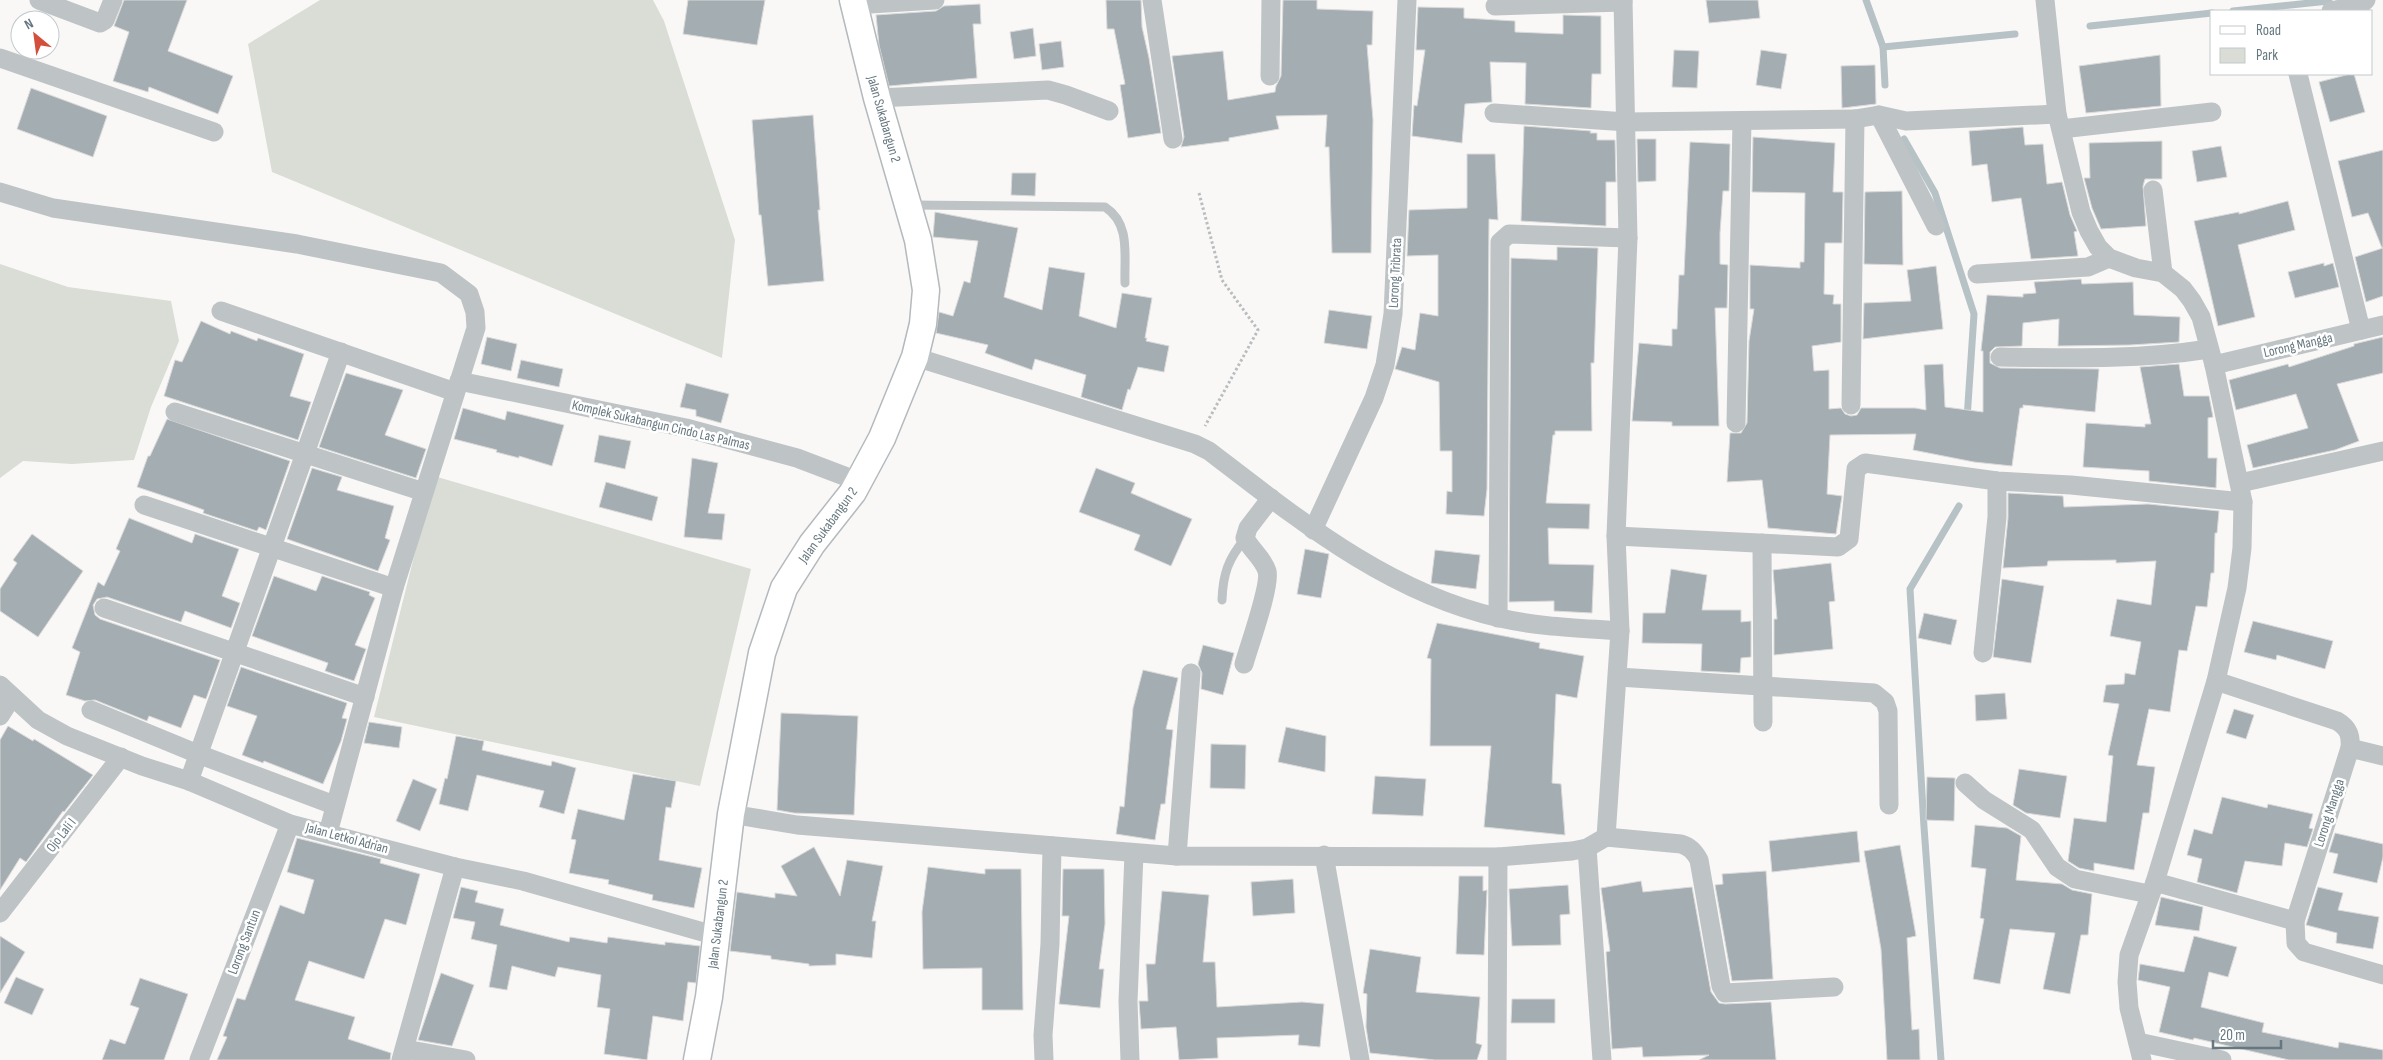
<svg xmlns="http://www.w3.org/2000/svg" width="2383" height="1060" viewBox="0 0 2383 1060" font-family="'Sofia Sans Condensed',sans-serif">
<rect width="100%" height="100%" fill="#f9f8f6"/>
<g fill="#d9ddd6">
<path d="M320,0H653L664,21L735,240L722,358L272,172L248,44Z"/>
<path d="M0,264L68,287L171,301L179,341L151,407L134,460L72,464L23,461L0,478Z"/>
<path d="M434,476L751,569L700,786L374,717Z"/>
</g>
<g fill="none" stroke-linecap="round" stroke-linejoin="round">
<g stroke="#b6c2c5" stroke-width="7">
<path d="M1866,0L1883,47L1885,85"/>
<path d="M2233,11L2329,1"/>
<path d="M2090,26L2212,13"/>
<path d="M1883,47L2015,34"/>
<path d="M1904,139L1935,193L1974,314L1967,419"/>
<path d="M1941,1060L1924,827L1910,589L1959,506"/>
</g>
</g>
<g fill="#a3adb2" stroke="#dadad9">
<path d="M124,0H187L168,51L233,76L218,114L149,87L148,92L113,81L129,32L114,26Z"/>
<path d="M688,0H765L757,45L683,34Z"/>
<path d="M1106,0H1141L1142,27L1149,58L1161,133L1128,138L1120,85L1125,84L1114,29H1107Z"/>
<path d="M1283,0H1317V9L1373,11L1372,45H1367L1373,120L1371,253H1332L1329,147H1325L1327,115L1276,116L1279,129L1229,138V141L1181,147L1184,137L1172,56L1223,51L1228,100L1275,92L1276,86L1281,76Z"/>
<path d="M1706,0H1758L1760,18L1709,23Z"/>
<path d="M980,4L981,24H973L977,78L889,86L879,45L876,15L936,11L944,6Z"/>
<path d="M1418,7L1464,8V18L1515,21V32L1563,34V15L1601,16V74H1592L1591,108L1525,104L1526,63L1490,62L1492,102L1465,104L1462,143L1412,136L1414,105L1417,106L1425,50H1416Z"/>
<path d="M1033,28L1036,56L1014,59L1010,32Z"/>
<path d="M1061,41L1064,67L1042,70L1039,44Z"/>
<path d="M1674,50L1699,51L1697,88L1672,87Z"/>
<path d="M1761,50L1787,54L1781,89L1756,85Z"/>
<path d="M2160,55L2161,106L2086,113L2079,66Z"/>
<path d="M1875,65L1876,104L1842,108L1841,66Z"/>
<path d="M2350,74H2354L2365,112L2330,122L2319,82Z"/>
<path d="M31,88L107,116L93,157L17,129Z"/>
<path d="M813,115L820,210H818L824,281L768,286L761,215H759L752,120Z"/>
<path d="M1524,126L1591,131L1590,133H1597V140H1615L1616,182H1606V226L1521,221Z"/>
<path d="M2023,127L2025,145L2043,144L2047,184L2062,182L2070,215L2077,231L2074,232L2078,256L2031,259L2021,198L1992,202L1987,164L1972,166L1969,131Z"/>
<path d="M1753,137L1835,143L1833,192H1843L1842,243H1825L1824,294L1834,295L1833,304H1841V342L1812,346L1814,371L1829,370V409L1841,408L1845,414L1851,416L1857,415L1861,408H1915L1926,410L1924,365L1943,364L1945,407L1983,412V351H1981L1987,295L2023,297V294L2036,293L2034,282L2081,279L2082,284L2133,282L2134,315L2180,317L2179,342L2130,345L2058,346L2059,319L2023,323L2022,346L1995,347L1990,352V363L2000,368L2099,369L2095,412L2023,405V408H2020L2012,466L1974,462L1913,450L1916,434L1830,435L1827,494L1842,496L1836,534L1768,528L1762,480L1727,482L1730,433H1741L1747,423L1749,341L1754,309H1750V265L1800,268V262H1804L1805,193L1752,192Z"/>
<path d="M1637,139H1656V181L1638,182Z"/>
<path d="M2162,141V179H2145L2143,186L2146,226L2101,229L2092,208L2084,178H2090L2089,143Z"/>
<path d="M1690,142L1730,144L1729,191H1723L1720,233V264L1728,265L1727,308H1715L1719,426H1672V422L1632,421L1639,343L1672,346V329H1677L1679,275H1684Z"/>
<path d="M2221,146L2227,177L2197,182L2192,151Z"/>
<path d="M2383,150V247L2382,248L2368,213L2352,217L2338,161Z"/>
<path d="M1467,154H1495L1498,220L1489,219L1487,489L1484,516L1446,514L1447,491L1452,492V451H1440L1439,382L1395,369L1402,347L1415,350L1420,313L1438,316V255L1407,256L1409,210L1467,208Z"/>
<path d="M1012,173H1036L1035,196L1011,195Z"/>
<path d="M1902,191L1903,265L1864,264L1865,192Z"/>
<path d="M2288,201L2295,230L2238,245L2255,317L2218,326L2194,221L2239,212V214Z"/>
<path d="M935,212L1018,228L1004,297L1042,310L1049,267L1085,273L1079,316L1116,328L1122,293L1152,298L1145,338H1147L1146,341L1169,346L1164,372L1138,367L1130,390L1128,389L1122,410L1081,397L1086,375L1035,359L1032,370L985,353L988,345L936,333L939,312L953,316L964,281L970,283L978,241L933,237Z"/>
<path d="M1557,247L1598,248L1594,363H1591L1592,431H1555V435H1553L1546,503L1590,504L1589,529L1548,528L1549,564L1594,565L1592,613L1554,611V601L1509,602L1511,258L1557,260Z"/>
<path d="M2383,248V296L2366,302L2355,257Z"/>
<path d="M2324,263V266L2333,263L2339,287L2295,298L2288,272Z"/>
<path d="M1936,266L1943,329L1863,339L1864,303L1911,301L1907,270Z"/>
<path d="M1329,310L1372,316L1367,349L1324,343Z"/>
<path d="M201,321L230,334L231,331L257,341L258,338L304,354L290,396L311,402L298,440L164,396L175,360L182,362Z"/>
<path d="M487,337L517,344L511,371L481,364Z"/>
<path d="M2383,337V373L2337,384L2359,441L2335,450L2253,468L2247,445L2308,428L2296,394L2236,410L2229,380L2288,364L2289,367L2354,346V344Z"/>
<path d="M521,360L563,369L559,387L517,378Z"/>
<path d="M2179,364L2184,396H2209L2213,417L2208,418V458H2217L2216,488L2149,481V471L2083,467L2086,423L2145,427V424H2151L2140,367Z"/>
<path d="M346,373L403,390L385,435L426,449L416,478L319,447Z"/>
<path d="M686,383L729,394L721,423L696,416V410L680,407Z"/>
<path d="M463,408L505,420L507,411L564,425L552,466L519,456V458L496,452L497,450L454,439Z"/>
<path d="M167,419L290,461L266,530L259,527L257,531L203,513L204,510L182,502L137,487L148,456H150Z"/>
<path d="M599,435L631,441L625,469L594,462Z"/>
<path d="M692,458L718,463L708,513L725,514L722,540L684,537Z"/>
<path d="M312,468L342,477L337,490L394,506L385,538L390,540L378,571L287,539Z"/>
<path d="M1096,468L1135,483L1131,493L1192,519L1171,566L1134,550L1140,535L1079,512Z"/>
<path d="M606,482L658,497L652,521L599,507Z"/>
<path d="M2008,493L2063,496L2064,507L2148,504L2219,511L2217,533H2215L2214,573H2211L2207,607L2196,606L2187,651L2179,650L2170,712L2149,709L2137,765L2155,767L2149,813H2143L2134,870L2094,863V871L2079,868L2068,861L2074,818L2106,822L2113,756L2108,755L2119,704L2103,702L2106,685L2124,684L2125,673L2135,675L2141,642L2110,636L2117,599L2151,605L2156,561L2116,563V560L2048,561L2047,566L2003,568L2008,518Z"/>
<path d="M129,518L192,543L195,534L239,549L222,596L240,603L231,628L185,611L181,622L107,597L97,599L93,605L95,615L100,619L220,660L206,699L194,695L181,728L149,716L147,721L95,700L85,701L66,695L80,652L72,648L98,582L104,586L120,551L116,549Z"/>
<path d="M32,534L83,571L38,637L0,611V589L17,563L13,560Z"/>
<path d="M1305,549L1329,554L1321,598L1297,594Z"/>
<path d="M1435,550L1480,555L1476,589L1431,583Z"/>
<path d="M1831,563L1835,601L1829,602L1833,649L1774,655V619H1777L1773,570Z"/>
<path d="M1671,569L1707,575L1702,610H1741V622L1751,621V657L1741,658L1740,673L1701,671L1702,644L1642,643L1643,613H1665Z"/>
<path d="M274,576L316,591L322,576L370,592L369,595L375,598L355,645L366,649L354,681L325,671L328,663L252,636Z"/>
<path d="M2002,579L2044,586L2031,663L1993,657Z"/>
<path d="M1924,613L1957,620L1951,645L1918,638Z"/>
<path d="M2253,621L2333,641L2325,669L2277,655L2276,660L2244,652Z"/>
<path d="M1437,623L1540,643L1539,648L1584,656L1577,698L1556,694L1552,783L1561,784L1565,835L1484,827L1491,746H1430L1431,659L1427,658Z"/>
<path d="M1203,645L1234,653L1223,695L1201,689L1202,673L1198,664Z"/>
<path d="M241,667L347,703L342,718L347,719L341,741L323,784L264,761L263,763L242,755L257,716L227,706Z"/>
<path d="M1143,670L1178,678L1166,729L1173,730L1165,804H1161L1155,840L1116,834L1120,806L1124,807L1133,708Z"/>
<path d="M2005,693L2007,719L1976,721L1975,695Z"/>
<path d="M2234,709L2254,715L2246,739L2226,733Z"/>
<path d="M781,713L858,716L854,815L794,813L777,810Z"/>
<path d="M369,722L402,727L399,748L364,743Z"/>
<path d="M8,726L33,741L34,739L93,775L64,812L63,811L26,862L20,858L0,890V740Z"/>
<path d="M1286,727L1326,736L1325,772L1278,762Z"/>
<path d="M456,736L484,741L482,750L551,766L552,761L576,768L564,814L539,807L544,791L477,775L468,811L439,804L445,778L447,779Z"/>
<path d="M1211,744L1246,745L1245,789L1210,788Z"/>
<path d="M2019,769L2067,776L2060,818L2026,813L2013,805Z"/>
<path d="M633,774L676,781L671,808L666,807L659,860L702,868L694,908L652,900L653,895L608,884L609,880L569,873L576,840L571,839L578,809L624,820Z"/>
<path d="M1375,776L1426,779L1423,816L1372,814Z"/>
<path d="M1927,777L1955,778L1954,821L1926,820Z"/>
<path d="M413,779L437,789L420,831L396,821Z"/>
<path d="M2222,797L2267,808L2268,804L2313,814L2309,828L2313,829L2307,847L2285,843L2282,866L2245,861L2237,893L2197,882L2202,859L2187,855L2194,829L2212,834Z"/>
<path d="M1975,825L2007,828L2021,836L2016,880L2062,884L2072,890L2092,894L2088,935H2081L2070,994L2043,989L2055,933L2010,929L2000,984L1973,979L1984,919L1980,918L1986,869L1971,867Z"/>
<path d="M1857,831L1860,862L1772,872L1769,841Z"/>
<path d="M2335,833L2383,844V857L2377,883L2333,873L2338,854L2329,852Z"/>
<path d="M297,838L381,859L380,863L420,874L406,925L385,919L364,979L309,961L295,1000L355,1017L348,1039L391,1053L390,1060H217L227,1037L223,1036L237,998L245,1000L280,905L304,914L314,880L287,872Z"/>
<path d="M1900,845L1916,936L1907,938L1912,1030L1919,1029L1920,1060H1887L1881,949L1864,851Z"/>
<path d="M814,847L840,896L847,860L883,866L872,921H876L872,958L836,954V965L809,966V964L771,959V956L730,951L737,892L775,898V893L797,896L781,866Z"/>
<path d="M928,867L985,874V869H1021L1023,1010H982V968L923,969L922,912Z"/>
<path d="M1063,869H1104L1105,924L1099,969H1104L1100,1008L1059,1004L1069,916H1062Z"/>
<path d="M1766,871L1773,979L1732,981L1715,885L1723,884L1722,874Z"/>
<path d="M1459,876H1483V891L1487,890L1484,955L1456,954Z"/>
<path d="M1293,879L1295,913L1253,916L1251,882Z"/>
<path d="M1641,881L1643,892L1692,887L1711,992L1719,1003L1725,1004L1771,1002L1776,1060H1699L1709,1055L1643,1057L1642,1047L1612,1049L1606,952L1610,951L1601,888Z"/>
<path d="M1568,885L1570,914L1560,915L1561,945L1512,946L1509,889Z"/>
<path d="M461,887L478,891L475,902L504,909L500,925L569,942L570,937L607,943L608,937L665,945V942L700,946L696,983L688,982L683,1021L653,1016L647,1060L604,1054L610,1009L597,1007L601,975L558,967L555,977L512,966L507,990L489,987L497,945L471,939L475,922L453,918Z"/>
<path d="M2318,887L2343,893L2338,910L2379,917L2373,949L2336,943L2337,933L2306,925Z"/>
<path d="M1162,891L1209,895L1203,962H1215L1217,1007L1302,1002L1324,1004L1320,1047L1298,1045L1299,1035L1217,1038L1218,1058L1179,1060L1176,1027L1141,1029L1139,1001H1148L1146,964H1155Z"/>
<path d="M2161,897L2203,907L2199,931L2155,925Z"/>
<path d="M0,936L25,952L0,993Z"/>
<path d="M2194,936L2237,947L2228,977L2209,972L2201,1007L2264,1023L2262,1032L2338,1048L2339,1042L2383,1050V1060H2289L2194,1038L2193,1040L2159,1032L2170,987L2138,980L2140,964L2184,972Z"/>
<path d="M1370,949L1421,957L1416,992L1480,997L1476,1043L1482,1045L1477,1060H1435L1370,1053L1366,1027L1367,994L1363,993Z"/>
<path d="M441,973L474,985L452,1046L418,1040Z"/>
<path d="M16,977L44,989L32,1015L4,1003Z"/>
<path d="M140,978L188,994L164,1060H102L110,1039L125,1044L139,1008L130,1005Z"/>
<path d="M1512,999H1555V1023H1511Z"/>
</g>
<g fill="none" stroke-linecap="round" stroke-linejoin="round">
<g stroke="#b3b9bd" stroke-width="29">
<path id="secondary" d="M697,1060L709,997L731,814L762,653L784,588L812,544L853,492L882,438L915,357L923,324L926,290L918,240L877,98L853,0"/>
</g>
<path stroke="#b9bdbf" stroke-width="3" stroke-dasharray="2.5 2.5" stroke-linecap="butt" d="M1199,193L1222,280L1258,330L1205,426"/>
<g stroke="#bec3c6" stroke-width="9">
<path d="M911,205L1105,207C1131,224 1124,255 1125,283"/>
<path d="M1222,600C1223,574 1228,559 1245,539"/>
</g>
<g stroke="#bec3c6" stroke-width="19">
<path d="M39,0L100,23L105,20L113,0"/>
<path d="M1152,0L1173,139"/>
<path d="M2045,0L2057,114L2081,212L2089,231L2098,247L2109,258L2136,268L2163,273L2183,289L2192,301L2201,317L2214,365L2243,502L2242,548L2237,588L2216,681L2155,882L2129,955L2127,982L2129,1008L2142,1060"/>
<path d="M854,5L935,0"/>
<path d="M1495,6L1623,2"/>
<path d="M2331,11L2360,5L2366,0"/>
<path d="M0,58L214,132"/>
<path d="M2298,74L2361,330"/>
<path d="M1270,76L1271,0"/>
<path d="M877,98L1048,90L1066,95L1109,111"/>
<path d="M1494,113L1627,122L1855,119L1879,115L1906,121L2057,114"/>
<path d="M1879,115L1936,226"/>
<path d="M2061,129L2212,112"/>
<path d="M2153,190L2163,273"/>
<path d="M0,192L53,208L297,244L441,273L469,294L475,312L476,328L394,588L328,833"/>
<path d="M1977,274L2088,267L2109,258"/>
<path d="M221,311L455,392"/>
<path d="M915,357L1195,444L1209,451C1298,519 1388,593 1500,618C1539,627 1580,628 1620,631"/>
<path d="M2000,357C2069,358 2139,360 2209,349"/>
<path d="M2214,365L2383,325"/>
<path d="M459,381L686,428L797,458L860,482"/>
<path d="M1851,405L1855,119"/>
<path d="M175,412L424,492"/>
<path d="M1736,423L1742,121"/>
<path d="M2240,483L2383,451"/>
<path d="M144,505L394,588"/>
<path d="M1313,530L1374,398L1385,365L1393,314L1407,0"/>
<path d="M1616,536L1838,547L1849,539L1856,469L1865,463L1997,481L2071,485L2243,502"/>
<path d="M1762,543L1763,722"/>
<path d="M104,608L365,697"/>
<path d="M1498,618L1500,242L1509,234L1628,238"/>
<path d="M1983,653L1997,517V481"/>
<path d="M1244,664C1249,646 1271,585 1267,571C1263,558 1251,550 1245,538L1248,528L1271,498"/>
<path d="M1618,677L1874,693L1885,702L1888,711L1889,805"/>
<path d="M2216,681L2337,721C2349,728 2351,736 2350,748L2295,921L2296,943L2304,952L2383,975"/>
<path d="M0,685L38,720L67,736L142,766L189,781L290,824L455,867L523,881L717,936"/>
<path d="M91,710L198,754L334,805"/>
<path d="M0,716L12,697"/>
<path d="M2350,748L2383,756"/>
<path d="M189,781L341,352"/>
<path d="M1965,783L1984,800L2032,830L2057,867L2075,879L2149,894"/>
<path d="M731,814L797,825L1177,856L1498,857L1572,851L1587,848L1606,837L1620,631L1616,536L1628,238L1623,0"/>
<path d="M1606,837L1681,844C1690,847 1694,851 1699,860L1721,986L1725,993L1834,987"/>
<path d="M1587,848L1602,1060"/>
<path d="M1324,855L1360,1060"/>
<path d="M1177,856L1191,673"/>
<path d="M2155,882L2295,921"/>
<path d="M0,913L121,757"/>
<path d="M2138,1042L2222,1060"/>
<path d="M405,1049L466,1060"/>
<path d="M199,1060L290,824"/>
<path d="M401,1060L455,867"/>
<path d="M1044,1060L1043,1035L1050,944L1052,846"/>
<path d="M1130,1060L1128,1001L1134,854"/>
<path d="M1497,1060L1498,857"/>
</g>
<use href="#secondary" stroke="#fff" stroke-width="26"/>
</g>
<g text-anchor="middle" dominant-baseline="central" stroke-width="5" stroke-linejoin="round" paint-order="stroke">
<g font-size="14" fill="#66777f" stroke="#fff">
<text transform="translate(884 119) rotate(74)">Jalan Sukabangun 2</text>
<text transform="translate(1395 273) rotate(-87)">Lorong Tribrata</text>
<text transform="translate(2298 345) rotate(-13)">Lorong Mangga</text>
<text transform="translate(661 425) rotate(13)">Komplek Sukabangun Cindo Las Palmas</text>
<text transform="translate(828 525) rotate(-54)">Jalan Sukabangun 2</text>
<text transform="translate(2329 813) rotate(-72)">Lorong Mangga</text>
<text transform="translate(61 835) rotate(-52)">Ojo Lali I</text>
<text transform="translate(347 838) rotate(15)">Jalan Letkol Adrian</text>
<text transform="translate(718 924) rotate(-83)">Jalan Sukabangun 2</text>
<text transform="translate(244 942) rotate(-69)">Lorong Santun</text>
</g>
</g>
<rect x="2210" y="10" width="162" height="65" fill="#ffffff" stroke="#c2c9cc"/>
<rect x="2220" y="26" width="25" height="8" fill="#ffffff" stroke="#c2c9cc"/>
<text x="2256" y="35" font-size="15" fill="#66777f">Road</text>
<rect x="2220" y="48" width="25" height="15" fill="#d9ddd6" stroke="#c2c9cc"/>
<text x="2256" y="60" font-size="15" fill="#66777f">Park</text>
<g transform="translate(35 35) rotate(331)"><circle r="24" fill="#ffffff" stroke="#c2c9cc"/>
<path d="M0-4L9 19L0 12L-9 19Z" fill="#d44f3b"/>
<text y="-8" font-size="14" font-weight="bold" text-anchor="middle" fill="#66777f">N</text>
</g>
<path d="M2213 1040v8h68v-8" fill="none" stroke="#66777f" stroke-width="2.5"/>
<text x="2220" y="1040" font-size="15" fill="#66777f" stroke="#ffffff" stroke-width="4" paint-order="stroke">20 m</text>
</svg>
